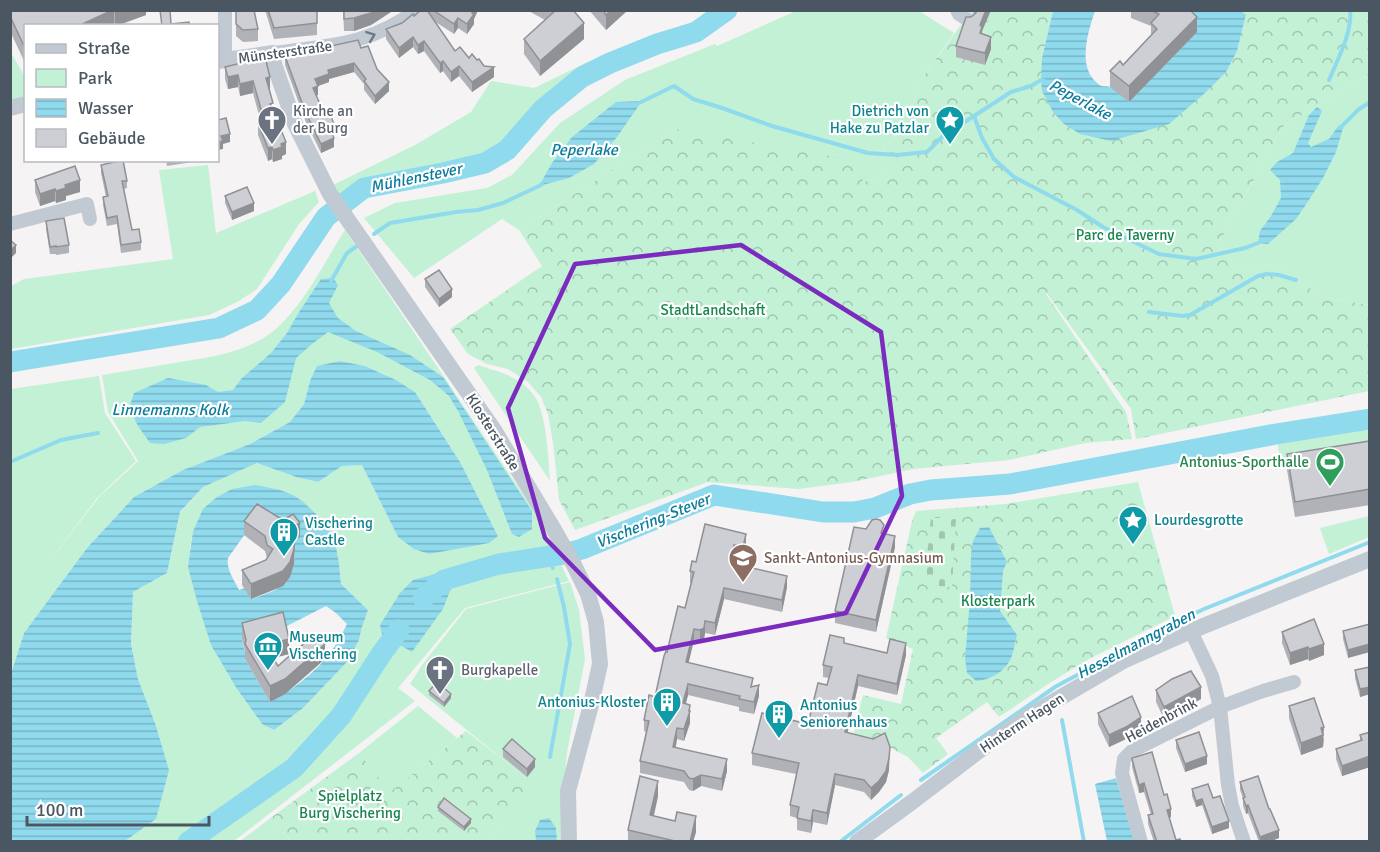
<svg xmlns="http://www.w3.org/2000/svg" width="1380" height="852" viewBox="0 0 1380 852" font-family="Signika,sans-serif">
<defs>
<pattern id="forest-crowns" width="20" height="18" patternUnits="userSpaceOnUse" patternTransform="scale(1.5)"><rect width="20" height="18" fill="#c3f1d5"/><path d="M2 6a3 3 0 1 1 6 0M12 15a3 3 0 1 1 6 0" fill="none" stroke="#a0c6b0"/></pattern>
<pattern id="cemetery-stones" width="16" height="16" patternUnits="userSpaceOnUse" patternTransform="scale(1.5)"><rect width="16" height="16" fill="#c3f1d5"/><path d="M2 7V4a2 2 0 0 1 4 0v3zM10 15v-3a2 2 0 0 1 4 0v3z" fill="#a0c6b0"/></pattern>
<pattern id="water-rules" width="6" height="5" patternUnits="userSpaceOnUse" patternTransform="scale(1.5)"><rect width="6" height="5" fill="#90daee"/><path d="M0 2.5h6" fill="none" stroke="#78b4c4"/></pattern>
</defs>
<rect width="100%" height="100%" fill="#f5f3f3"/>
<g fill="#c3f1d5" fill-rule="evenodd">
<path d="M796,11H919L954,33L922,78L905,128L883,148L901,168L864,182L676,129L519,230L502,219L414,278L364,218L395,203L487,188L512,175L560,123L625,80L715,44L717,46Z"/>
<path d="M10,51L26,79L25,97L10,101Z"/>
<path d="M592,60L552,91L506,142L480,157L360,182L339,196L333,185L415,145L471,112L491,81L534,88Z"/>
<path d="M1369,75V305L1323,297L1274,265L1237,271L1221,239L1284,125Z"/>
<path d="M208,165L216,233L315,191L319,202L299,224L257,289L237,302L209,315L11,349V286L24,279L173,259L159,170Z"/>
<path d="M345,230L537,515L569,581L465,608L398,688L415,701L234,841H125L156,819L155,723L138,679L131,644L133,592L167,573L180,513L203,487L257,463L296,477L318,482L342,466L362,465L398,537L429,554L456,548L498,536L460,462L415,392L396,380L365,366L340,361L310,381L304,404L290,422L250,444L183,470L134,497L87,548L24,633L11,674V389L99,376L105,413L136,461L97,498L43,570L99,497L138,461L108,412L102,375C126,371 150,367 174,363C210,357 249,353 277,328C306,301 324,263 345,230ZM285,491C330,518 336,532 341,584L368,610L362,627L359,640L348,661L303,708L274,730L262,724L237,689L190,548L193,531L203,510ZM424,634L412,652L396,643L388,656L376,648L383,639Z"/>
<path d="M478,365C489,369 503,372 513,378C521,382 530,389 535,397C547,416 548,458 550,481L474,368Z"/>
<path d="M1369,421V450L1280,465L1277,438Z"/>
<path d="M1369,516V537L1329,554L1320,528Z"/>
<path d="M570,582L579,610L585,659L567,752L562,807L564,841H557L556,828L535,831L536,841H486L536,786L410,684L422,665L466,609Z"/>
<path d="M418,706L457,738L389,793L359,753Z"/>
<path d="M272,817L290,841L239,842Z"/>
</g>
<g fill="url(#forest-crowns)">
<path d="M971,11H1053L1042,58L1080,134L1237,51L1246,16L1241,11H1369V75L1284,125L1221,239L1237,271L1274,265L1323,297L1369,305V391L1136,439L1131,409L1046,292V294L1126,412L1132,439L1085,443L1009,460L913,469L852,482L799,489L708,482L575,530L559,500L553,442L548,414L541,397L528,382L508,369L487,364L468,354L450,329L542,266L519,230L676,129L847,159L864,182L900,168L883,148L905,128L922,78Z"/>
<path d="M1138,482L1175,616L1089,659L1051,682L999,717L987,702L936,738L948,754L923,773L908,757L885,745H851L863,695L901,704L913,649L886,638L912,521L916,511L1005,504Z"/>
<path d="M466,731L537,786L486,841H290L272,817L359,753L390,792Z"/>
</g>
<path fill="url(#cemetery-stones)" d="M931,518H956L952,587L924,585Z"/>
<g fill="url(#water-rules)" fill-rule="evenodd">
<path d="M1053,11H1095C1088,32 1077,66 1097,83C1102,88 1105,85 1110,87C1117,89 1124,98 1129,102L1172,11H1241L1246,15L1237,51L1226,72L1205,93L1169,124L1111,141L1080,134L1064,124L1053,112L1042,91L1041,80L1042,58Z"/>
<path d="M642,101L617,137L594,164L569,178L539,186L552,163L572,137L616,102Z"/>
<path d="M1317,107L1322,111L1308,143L1311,147L1329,139L1339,125L1343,128L1336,152L1323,178L1307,203L1296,219L1268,244L1258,243L1260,231L1271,216L1281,198L1280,180L1270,170L1277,162L1293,153L1309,115Z"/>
<path d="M333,278L338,285L329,303L338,318L356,331L410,355L443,377L532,511V529L519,537L512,534L487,470L458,411L449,396L430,380L377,352L328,332L312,344L296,358L285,402L261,423L245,421L200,427L186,438L164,444L150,443L138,426L129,408L134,393L168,378L206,385L218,392L233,390L242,378L271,353L287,333L299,312L321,279Z"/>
<path d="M340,361L365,366L396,380L415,392L460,462L498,536L489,543L429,554L414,549L398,537L362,465L342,466L318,482L296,477L257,463L203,487L180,512L167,573L133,592L131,644L138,679L155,723L169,770L156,819L125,841H11V674L24,633L87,548L134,497L183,470L250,444L290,422L304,404L310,381L317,366Z"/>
<path d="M255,485C264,487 274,488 283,491C293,494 303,501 310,508C337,532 338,551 341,584L368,610L362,627L359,640L348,661L303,708L274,730L262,724L237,689L211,645L197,601L188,567L193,531L203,509L217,497L232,489ZM250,527L295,552C293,586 280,589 252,599L245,588L239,590C234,580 226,569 228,558ZM326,606L336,613L347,624C342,634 337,644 330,653C316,672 291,691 270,702L245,659L246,656L242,639L283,628Z"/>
<path d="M989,527L1007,562L1003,571L1000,611L1017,635C1015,642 1014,651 1011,658C1005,672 990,680 976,681L967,673L965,658L970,600L971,554L973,541L980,528Z"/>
<path d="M435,574L452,586L443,609L412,652L396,643L388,656L376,648L383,639L380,625L400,593L413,580Z"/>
<path d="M1116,778L1134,841H1107L1095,784Z"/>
<path d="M549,818L556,828L557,841H536L535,831L540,820Z"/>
</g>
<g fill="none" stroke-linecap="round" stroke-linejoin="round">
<g stroke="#90daee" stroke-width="4">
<path d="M1329,80C1337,61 1353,31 1350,10"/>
<path d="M639,103L674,86L693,99L722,108L772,126L868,153L897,155L927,152L943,136L1011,92L1031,86L1041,80L1044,81"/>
<path d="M974,116L982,138L994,159L1014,177L1077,210L1103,227L1159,254L1196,259L1245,248L1258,243"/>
<path d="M1342,126L1358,110L1370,102"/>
<path d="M374,234L390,223L456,212L478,210L503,203L539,186L542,184"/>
<path d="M331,281L347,253L357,246"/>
<path d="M1149,312L1183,316L1190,315L1258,276L1267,274L1279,275L1296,280"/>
<path d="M10,462L61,440L98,433"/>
<path d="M548,556L553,568"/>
<path d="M1062,720L1084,842"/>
<path d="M550,757L570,644L564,607L557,579"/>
<path d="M921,780L1055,687C1084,671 1113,657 1142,642C1163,631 1182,619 1204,609L1370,542"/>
<path d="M840,842L901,795"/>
</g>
<g stroke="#90daee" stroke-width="21">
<path d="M10,362L219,328L257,310L281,284L326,217L364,188L443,173L485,163L507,150L543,109L582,77L610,63L657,44L696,32L727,10"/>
<path d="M423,598L444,580L499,564L564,554L582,549L714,495L823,512H854L875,508L910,494L931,490L1010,484L1276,434L1370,419"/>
<path d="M188,842L294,768L341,716L382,653L399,630"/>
</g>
<g stroke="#c1cad2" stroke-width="14">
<path d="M957,10L959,14L968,20"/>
<path d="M273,53C329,45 368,46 417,10"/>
<path d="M225,60V10"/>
<path d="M10,224L87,204L90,219"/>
<path d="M1191,631L1212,676L1220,707L1228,785L1232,806L1244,842"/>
<path d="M1141,842L1122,773L1124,759L1132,751L1220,707L1263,691L1294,682"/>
</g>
<g stroke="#c1cad2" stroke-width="16">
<path d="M218,61L273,53L274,64L295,124L330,194L494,430L553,528L574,565L588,594L596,622L600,664L591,705L568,791L569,842"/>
<path d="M10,108L26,104"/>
<path d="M857,842L912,802L988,744L1027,717L1123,661L1191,631L1370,559"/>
</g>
</g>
<g fill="#b0b2b7">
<path d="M10,10H146V15L117,26H26L25,63L10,31Z"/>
<path d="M236,10L258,29V41L243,42L236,36Z"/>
<path d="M265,10H317V35L274,39Z"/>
<path d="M343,10H394L371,25L354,31H344Z"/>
<path d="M421,10H478L474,19V24L467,34L458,28L454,34L434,21L455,51L469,58L477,60L494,77L472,92L459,76L451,82L443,71L440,73L424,51L418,54L413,47L399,58L386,39V29L402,23Z"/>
<path d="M527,10H573L584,39L540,76L524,54V39L545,20Z"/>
<path d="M589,10H628L606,30Z"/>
<path d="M972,10H991L982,31V34L991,49L985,65L956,57V46L971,17L974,14Z"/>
<path d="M1131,10H1190L1197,32L1129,102L1110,87V71L1123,65L1151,35V26L1131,18Z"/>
<path d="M361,48L377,69L389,91L375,104L364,90V84L354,72L329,79V82L318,86V95H316L323,111L334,132L332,133L334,147L321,153L305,120L285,65V56Z"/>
<path d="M225,67L270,89H269L273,112L286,154L282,156V159L273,162L272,159L268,161L258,135V123L260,119L253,93L240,96L238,87L228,89L225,79Z"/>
<path d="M166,160H199V161L167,166Z"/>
<path d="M101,165L127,181V188L124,189L132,230L141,242V250L121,253L117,224L107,226L103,205V197H106L101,173Z"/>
<path d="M35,180L80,192L66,196V200L56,203L55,201L40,206L35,192Z"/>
<path d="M225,196L254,211L232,220L225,203Z"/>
<path d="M46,221L69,245V253L56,255V254H50L46,229Z"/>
<path d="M425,279L452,297L439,307L425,287Z"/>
<path d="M1370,441V505L1295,517L1287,470V454Z"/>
<path d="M244,521L300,537L295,541L294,564L290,577L283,586L251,599L242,585V570L266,560L267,558L265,551L244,535Z"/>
<path d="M705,524L746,546L743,558L734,556L732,564L787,587L782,612L724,599L715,635L705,633L704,639L700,642L694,640L688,663L753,686L759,696L754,714L739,711V707L688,695L686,703L690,705V723L684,741L677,739L676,747L727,771L722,791L701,786L693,791L689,790L684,782L640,773V761L646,732L644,731V720L655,697L667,652L685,608L691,583H690V571L696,562Z"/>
<path d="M884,533L895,547L876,632L835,623V611Z"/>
<path d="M242,623L289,654L273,658L278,666L325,659L285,694L270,702L245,659V650L242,639Z"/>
<path d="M1370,624L1348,658L1343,639V631Z"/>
<path d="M1282,632L1324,655L1309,661L1308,659L1290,665L1282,643Z"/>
<path d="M844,643L887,653L906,655L897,695L858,686L847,733L889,770L886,782L879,792L871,800L864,792L835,785L827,825L813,822L811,833L797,830V818L790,816V805L796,774L752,765V753L808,724L827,685L829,678L823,677V665Z"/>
<path d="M1370,667V694L1360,697L1355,678V670Z"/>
<path d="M1156,690L1201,699L1164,719L1156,702Z"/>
<path d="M429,691L451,698L444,707L429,695Z"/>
<path d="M1289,706L1324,739L1323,747L1301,755L1289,718Z"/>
<path d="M1098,713L1141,729L1126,739L1109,747L1098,724Z"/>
<path d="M1370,732V767L1342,776L1336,759V749L1360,741V735Z"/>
<path d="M1176,740L1207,764L1185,772L1176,748Z"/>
<path d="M503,749L535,767L527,777L503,757Z"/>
<path d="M1132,758L1164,795L1171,817L1169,818L1176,840L1181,842H1154L1148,824V815H1151L1144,792L1139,793L1132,767Z"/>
<path d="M1240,782L1279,838L1269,842H1259L1248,813L1246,814L1243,806V798L1240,790Z"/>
<path d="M1192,789L1229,828L1212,834L1202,805L1196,807L1192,796Z"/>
<path d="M658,796L654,816L675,821L696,832L693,842H628V830Z"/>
<path d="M438,807L471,823L464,831L438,811Z"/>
</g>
<g fill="#909195">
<path d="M113,10H114V25L113,26H78Z"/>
<path d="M117,10H146V15L115,26V11Z"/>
<path d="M374,10H394L371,25L354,31V18Z"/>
<path d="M473,10H478L474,19V24L467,34V24Z"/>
<path d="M611,10H628L606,30V15Z"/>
<path d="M986,10H991L982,31V38L980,45V25Z"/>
<path d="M1197,17V32L1129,102V86Z"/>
<path d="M458,18V28L454,34V24Z"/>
<path d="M584,23V39L540,76V61Z"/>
<path d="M413,37V47L399,58V48Z"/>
<path d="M991,37V49L985,65V53Z"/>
<path d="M424,41V51L418,54V45Z"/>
<path d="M443,61V71L440,73V63Z"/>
<path d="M354,63V72L329,79V82L315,87V79L328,70Z"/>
<path d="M459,66V76L451,82V72Z"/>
<path d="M494,67V77L472,92V82Z"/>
<path d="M238,75V87L228,89V77Z"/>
<path d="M270,77V89L266,90V78Z"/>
<path d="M253,81V93L240,96V84Z"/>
<path d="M389,82V91L375,104V96Z"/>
<path d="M318,86V95L313,97V88Z"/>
<path d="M334,124V132L329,135V126Z"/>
<path d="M230,134V142L223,144V149L218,150V142L221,136Z"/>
<path d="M334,138V147L321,153V144Z"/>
<path d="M286,142V154L282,156V159L273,162V150L281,144Z"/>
<path d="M272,147V159L268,161V148Z"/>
<path d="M80,180V192L66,196V200L56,203V191L65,185Z"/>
<path d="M55,189V201L40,206V194Z"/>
<path d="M254,203V211L232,220V212Z"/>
<path d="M16,245V253L10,259V251Z"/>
<path d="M452,289V297L439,307V299Z"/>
<path d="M300,523V537L295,541L294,564L290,577L283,586L251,599V584L292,527Z"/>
<path d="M746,534V546L743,558V547Z"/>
<path d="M895,536V547L876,632V620Z"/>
<path d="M734,545V556L730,575V563Z"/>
<path d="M787,576V587L782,612V600Z"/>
<path d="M724,588V599L715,635V623Z"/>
<path d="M705,621V633L704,639L700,642V630Z"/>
<path d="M694,629V640L686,674V662Z"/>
<path d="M289,639V654L266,660V645Z"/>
<path d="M906,643V655L897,695V684Z"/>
<path d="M325,644V659L285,694L270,702V686Z"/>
<path d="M1324,644V655L1309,661V649Z"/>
<path d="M1370,644V652L1348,658V650Z"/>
<path d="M1308,647V659L1290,665V653Z"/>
<path d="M858,675V686L845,744V732Z"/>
<path d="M688,684V695L683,714V703Z"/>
<path d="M759,685V696L754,714V702Z"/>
<path d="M1201,687V699L1164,719V707Z"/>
<path d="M1370,687V694L1360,697V689Z"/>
<path d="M451,694V698L444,707V703Z"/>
<path d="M690,705V723L684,741V729Z"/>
<path d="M1141,717V729L1126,739L1109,747V735Z"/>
<path d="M1324,727L1323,747L1301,755V743L1321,728Z"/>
<path d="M677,728V739L673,758V747Z"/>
<path d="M890,747L889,770L886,782L879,792L871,800V788Z"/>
<path d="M1207,756V764L1185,772V764Z"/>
<path d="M1370,756V767L1342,776V766Z"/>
<path d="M535,759V767L527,777V769Z"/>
<path d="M727,759V771L722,791V779Z"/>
<path d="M835,774V785L827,825V813Z"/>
<path d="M701,775V786L693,791V779Z"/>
<path d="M658,781V796L650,831V815Z"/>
<path d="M1144,783V792L1139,793V785Z"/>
<path d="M1202,799V805L1196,807V801Z"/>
<path d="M1248,805V813L1246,814V806Z"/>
<path d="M1171,809V817L1167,818V810Z"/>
<path d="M813,810V822L811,833V821Z"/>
<path d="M696,816V832L693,842H690Z"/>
<path d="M471,819V823L464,831V827Z"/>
<path d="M1229,821V828L1212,834V827Z"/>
<path d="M1279,830V838L1269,842H1260V837Z"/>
</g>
<g fill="#cdcfd5" stroke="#909195" stroke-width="1.5">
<path d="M10,10H113L78,26H26L25,48L10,16Z"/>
<path d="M160,10H170L171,24L189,22V26H162Z"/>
<path d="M236,10H254L258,29L243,30L236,24Z"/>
<path d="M268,10H317V23L274,28Z"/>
<path d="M344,10H374L371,13L354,18L344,19Z"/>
<path d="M421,10H427L455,51L460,47L469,58L472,54L477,60L479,59L484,66L494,67L472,82L459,66L451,72L443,61L440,63L424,41L418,45L413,37L399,48L386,29L402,23L413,14L414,16Z"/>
<path d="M433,10H473L472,13L474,14L467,24L458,18L454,24Z"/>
<path d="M556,10H573L584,23L540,61L524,39Z"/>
<path d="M603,10H611L606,15Z"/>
<path d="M976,10H986L980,25L982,27L980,33L991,37L985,53L956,46L966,17H971L976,13Z"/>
<path d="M1150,10H1190L1197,17L1129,86L1110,71L1120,61L1123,65L1157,29L1151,23L1159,14Z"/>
<path d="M358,40L361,48L368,46L377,69L389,82L375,96L364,81L366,79L354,63L328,70L329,74L315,79L318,86L313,88L323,111L328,109L334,124L329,126L334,138L321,144L305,111L285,56Z"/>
<path d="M265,57L270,77L266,78L273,103L270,104L286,142L281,144L282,147L273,150L272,147L268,148L258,123L263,116L253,81L240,84L238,75L228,77L225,67Z"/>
<path d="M226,118L230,134L221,136L223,141L218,142V120Z"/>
<path d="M123,160L127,181H122L132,230L139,229L141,242L121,245L117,216L107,218L103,197L108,196L101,165Z"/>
<path d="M75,166L80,180L65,185L66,188L56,191L55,189L40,194L35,180Z"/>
<path d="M247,187L254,203L232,212L225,196Z"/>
<path d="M64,218L69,245L56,247V246L50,247L46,221Z"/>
<path d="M10,240L16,245L10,251Z"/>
<path d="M439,270L452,289L439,299L425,279Z"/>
<path d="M1370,441V489L1295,502L1287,454Z"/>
<path d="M257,504L283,520L293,514L300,523L292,527L295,537L294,549L290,562L283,571L251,584L242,570L266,560L273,549L267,545L265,536L244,521Z"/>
<path d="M876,519L880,520L884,525L881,533L895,536L876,620L835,611L854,527L866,529L872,520Z"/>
<path d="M705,524L746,534L743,547L734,545L730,563L787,576L782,600L724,588L715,623L705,621L704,628L700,630L694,629L686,662L753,678L751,687L759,685L754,702L739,699L740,696L688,684L683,703L690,705L689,711H690L684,729L677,728L673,747L727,759L722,779L701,775L693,779L689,778L684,771L640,761L649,721L644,720L649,695L655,697L664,656L666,651L667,652L678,606L685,608L694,572L690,571L692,561L696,562Z"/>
<path d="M283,612L289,639L266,645L278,666L297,649L317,634L325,644L285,679L270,686L245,644L246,640L242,623Z"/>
<path d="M1314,619L1324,644L1309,649L1308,647L1290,653L1282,632Z"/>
<path d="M1370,624V644L1348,650L1343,631Z"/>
<path d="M830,635L844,638V643L887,653L890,639L906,643L897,684L858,675L845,732L873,739L885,733L890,747L889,758L886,771L879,781L871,788L864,780L835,774L827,813L813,810L811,821L797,818L799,807L790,805L799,763L752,753L762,713L808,724L818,683L827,685L832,667L823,665Z"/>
<path d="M1370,667V687L1360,689L1355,670Z"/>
<path d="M1191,671L1201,687L1164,707L1156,690L1172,679Z"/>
<path d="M437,682L451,694L444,703L429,691Z"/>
<path d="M1132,696L1141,717L1126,727L1109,735L1098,713Z"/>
<path d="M1314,698L1324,727L1321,728L1323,735L1301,743L1289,706Z"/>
<path d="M1199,732L1207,756L1185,764L1176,740Z"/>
<path d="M1370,732V756L1342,766L1336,749L1362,740L1360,735Z"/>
<path d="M512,739L535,759L527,769L503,749Z"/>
<path d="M1152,752L1164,795L1167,794L1171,809L1167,810L1176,840L1180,839L1181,842H1157L1148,815L1153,814L1144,783L1139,785L1132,759V758Z"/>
<path d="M640,776L658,781L650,815L675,821L677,812L696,816L690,842H679L628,830Z"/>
<path d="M1258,776L1269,809H1270L1279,830L1260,837L1248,805L1246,806L1243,798L1245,797L1240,782Z"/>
<path d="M1208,784L1213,798L1220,796L1229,821L1212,827L1202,799L1196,801L1192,789Z"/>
<path d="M444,798L471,819L464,827L438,807Z"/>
</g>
<defs><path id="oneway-chevron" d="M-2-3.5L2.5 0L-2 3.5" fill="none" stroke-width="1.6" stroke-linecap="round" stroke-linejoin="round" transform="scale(1.5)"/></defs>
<use stroke="#6e7983" href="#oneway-chevron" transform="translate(371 36) rotate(-21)"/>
<path fill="none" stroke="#7b2cbf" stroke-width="4.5" stroke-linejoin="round" d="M741,245L881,332L902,496L846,613L655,650L545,538L508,408L575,264Z"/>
<defs>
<g id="church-pin" transform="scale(1.5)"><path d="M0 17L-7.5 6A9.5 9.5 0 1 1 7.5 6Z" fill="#6b7280" stroke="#fff"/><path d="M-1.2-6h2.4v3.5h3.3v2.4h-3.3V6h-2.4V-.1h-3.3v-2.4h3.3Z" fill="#fff"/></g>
<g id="sight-pin" transform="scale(1.5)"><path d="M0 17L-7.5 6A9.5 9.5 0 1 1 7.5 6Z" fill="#0f9aa8" stroke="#fff"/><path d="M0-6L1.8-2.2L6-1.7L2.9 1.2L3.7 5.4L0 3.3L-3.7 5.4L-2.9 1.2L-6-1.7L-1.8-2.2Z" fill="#fff"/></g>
<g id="stadium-pin" transform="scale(1.5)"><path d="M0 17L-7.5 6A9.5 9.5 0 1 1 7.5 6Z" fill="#2e9e5b" stroke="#fff"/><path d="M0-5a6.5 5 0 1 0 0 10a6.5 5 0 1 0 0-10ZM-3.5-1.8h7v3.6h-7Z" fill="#fff"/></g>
<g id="building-pin" transform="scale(1.5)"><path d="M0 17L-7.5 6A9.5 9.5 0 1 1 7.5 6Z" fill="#0f9aa8" stroke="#fff"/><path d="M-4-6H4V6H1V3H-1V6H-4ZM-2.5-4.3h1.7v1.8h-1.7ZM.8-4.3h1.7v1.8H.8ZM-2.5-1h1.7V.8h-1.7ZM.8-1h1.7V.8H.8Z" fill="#fff"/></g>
<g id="school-pin" transform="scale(1.5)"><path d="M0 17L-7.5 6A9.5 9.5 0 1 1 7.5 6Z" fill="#8d6e63" stroke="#fff"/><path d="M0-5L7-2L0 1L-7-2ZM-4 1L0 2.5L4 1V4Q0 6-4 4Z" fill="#fff"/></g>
<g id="museum-pin" transform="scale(1.5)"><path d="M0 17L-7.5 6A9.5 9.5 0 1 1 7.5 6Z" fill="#0f9aa8" stroke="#fff"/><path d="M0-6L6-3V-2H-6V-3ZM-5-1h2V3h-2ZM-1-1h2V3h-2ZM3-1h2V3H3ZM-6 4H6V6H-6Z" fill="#fff"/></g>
</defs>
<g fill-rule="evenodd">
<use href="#church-pin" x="272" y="120"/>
<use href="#sight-pin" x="950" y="120"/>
<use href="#stadium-pin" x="1330" y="462"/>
<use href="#sight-pin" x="1133" y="520"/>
<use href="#building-pin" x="284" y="532"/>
<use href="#school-pin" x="743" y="558"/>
<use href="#museum-pin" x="268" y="646"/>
<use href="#church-pin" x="440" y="670"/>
<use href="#building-pin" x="667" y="702"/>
<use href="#building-pin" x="779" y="714"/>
</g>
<g text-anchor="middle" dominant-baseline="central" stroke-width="4.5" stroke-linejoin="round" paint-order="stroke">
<g font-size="15" fill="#4a5661" stroke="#fff">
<text transform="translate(285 52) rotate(-8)">Münsterstraße</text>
<text transform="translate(493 432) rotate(58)">Klosterstraße</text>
<text transform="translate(1161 720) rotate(-28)">Heidenbrink</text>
<text transform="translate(1022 723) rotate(-33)">Hinterm Hagen</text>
</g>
<g font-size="15" fill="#5b616d" stroke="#fff" text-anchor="start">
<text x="293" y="111">Kirche an<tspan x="293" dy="17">der Burg</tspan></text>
<text x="461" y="670">Burgkapelle</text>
</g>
<g font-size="15" fill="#0d838f" stroke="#fff" text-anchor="start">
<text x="929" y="111" text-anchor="end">Dietrich von<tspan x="929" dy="17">Hake zu Patzlar</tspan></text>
<text x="1154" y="520">Lourdesgrotte</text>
<text x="305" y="523">Vischering<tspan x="305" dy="17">Castle</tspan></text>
<text x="289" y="637">Museum<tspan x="289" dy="17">Vischering</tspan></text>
<text x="646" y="702" text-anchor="end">Antonius-Kloster</text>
<text x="800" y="705">Antonius<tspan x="800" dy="17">Seniorenhaus</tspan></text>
</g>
<g font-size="15" fill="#17864f" stroke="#fff">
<text x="1125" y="235">Parc de Taverny</text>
<text x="713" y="310">StadtLandschaft</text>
<text x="998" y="601">Klosterpark</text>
<text x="350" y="796">Spielplatz<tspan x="350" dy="17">Burg Vischering</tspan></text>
</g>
<g font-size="15" fill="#27864d" stroke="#fff" text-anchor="end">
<text x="1309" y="462">Antonius-Sporthalle</text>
</g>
<g font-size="15" fill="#785e54" stroke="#fff" text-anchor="start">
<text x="764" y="558">Sankt-Antonius-Gymnasium</text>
</g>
<g font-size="16" font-style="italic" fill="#0c7c9b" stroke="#fff">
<text transform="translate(1080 100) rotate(28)">Peperlake</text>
<text x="584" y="150">Peperlake</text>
<text transform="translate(416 178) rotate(-12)">Mühlenstever</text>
<text x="170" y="410">Linnemanns Kolk</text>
<text transform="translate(653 521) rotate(-22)">Vischering-Stever</text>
<text transform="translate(1136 644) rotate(-28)">Hesselmanngraben</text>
</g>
</g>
<rect width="1380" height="852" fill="none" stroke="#4a5661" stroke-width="24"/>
<rect x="24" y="24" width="195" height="138" fill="#ffffff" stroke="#b7bbc0" stroke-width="1.5"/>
<rect x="36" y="44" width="30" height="9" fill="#c1cad2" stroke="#b7bbc0" stroke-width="1.5"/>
<text x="78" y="54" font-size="18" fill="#4a5661">Straße</text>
<rect x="36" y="69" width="30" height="18" fill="#c3f1d5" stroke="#b7bbc0" stroke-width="1.5"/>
<text x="78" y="84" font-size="18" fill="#4a5661">Park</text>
<rect x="36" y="99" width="30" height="18" fill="url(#water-rules)" stroke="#b7bbc0" stroke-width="1.5"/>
<text x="78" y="114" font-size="18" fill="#4a5661">Wasser</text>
<rect x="36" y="129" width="30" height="18" fill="#cdcfd5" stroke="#b7bbc0" stroke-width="1.5"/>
<text x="78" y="144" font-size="18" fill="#4a5661">Gebäude</text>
<path d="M27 816v9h182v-9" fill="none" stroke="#4a5661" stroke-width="3"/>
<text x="36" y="816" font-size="18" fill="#4a5661" stroke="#ffffff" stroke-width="4.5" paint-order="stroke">100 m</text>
</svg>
